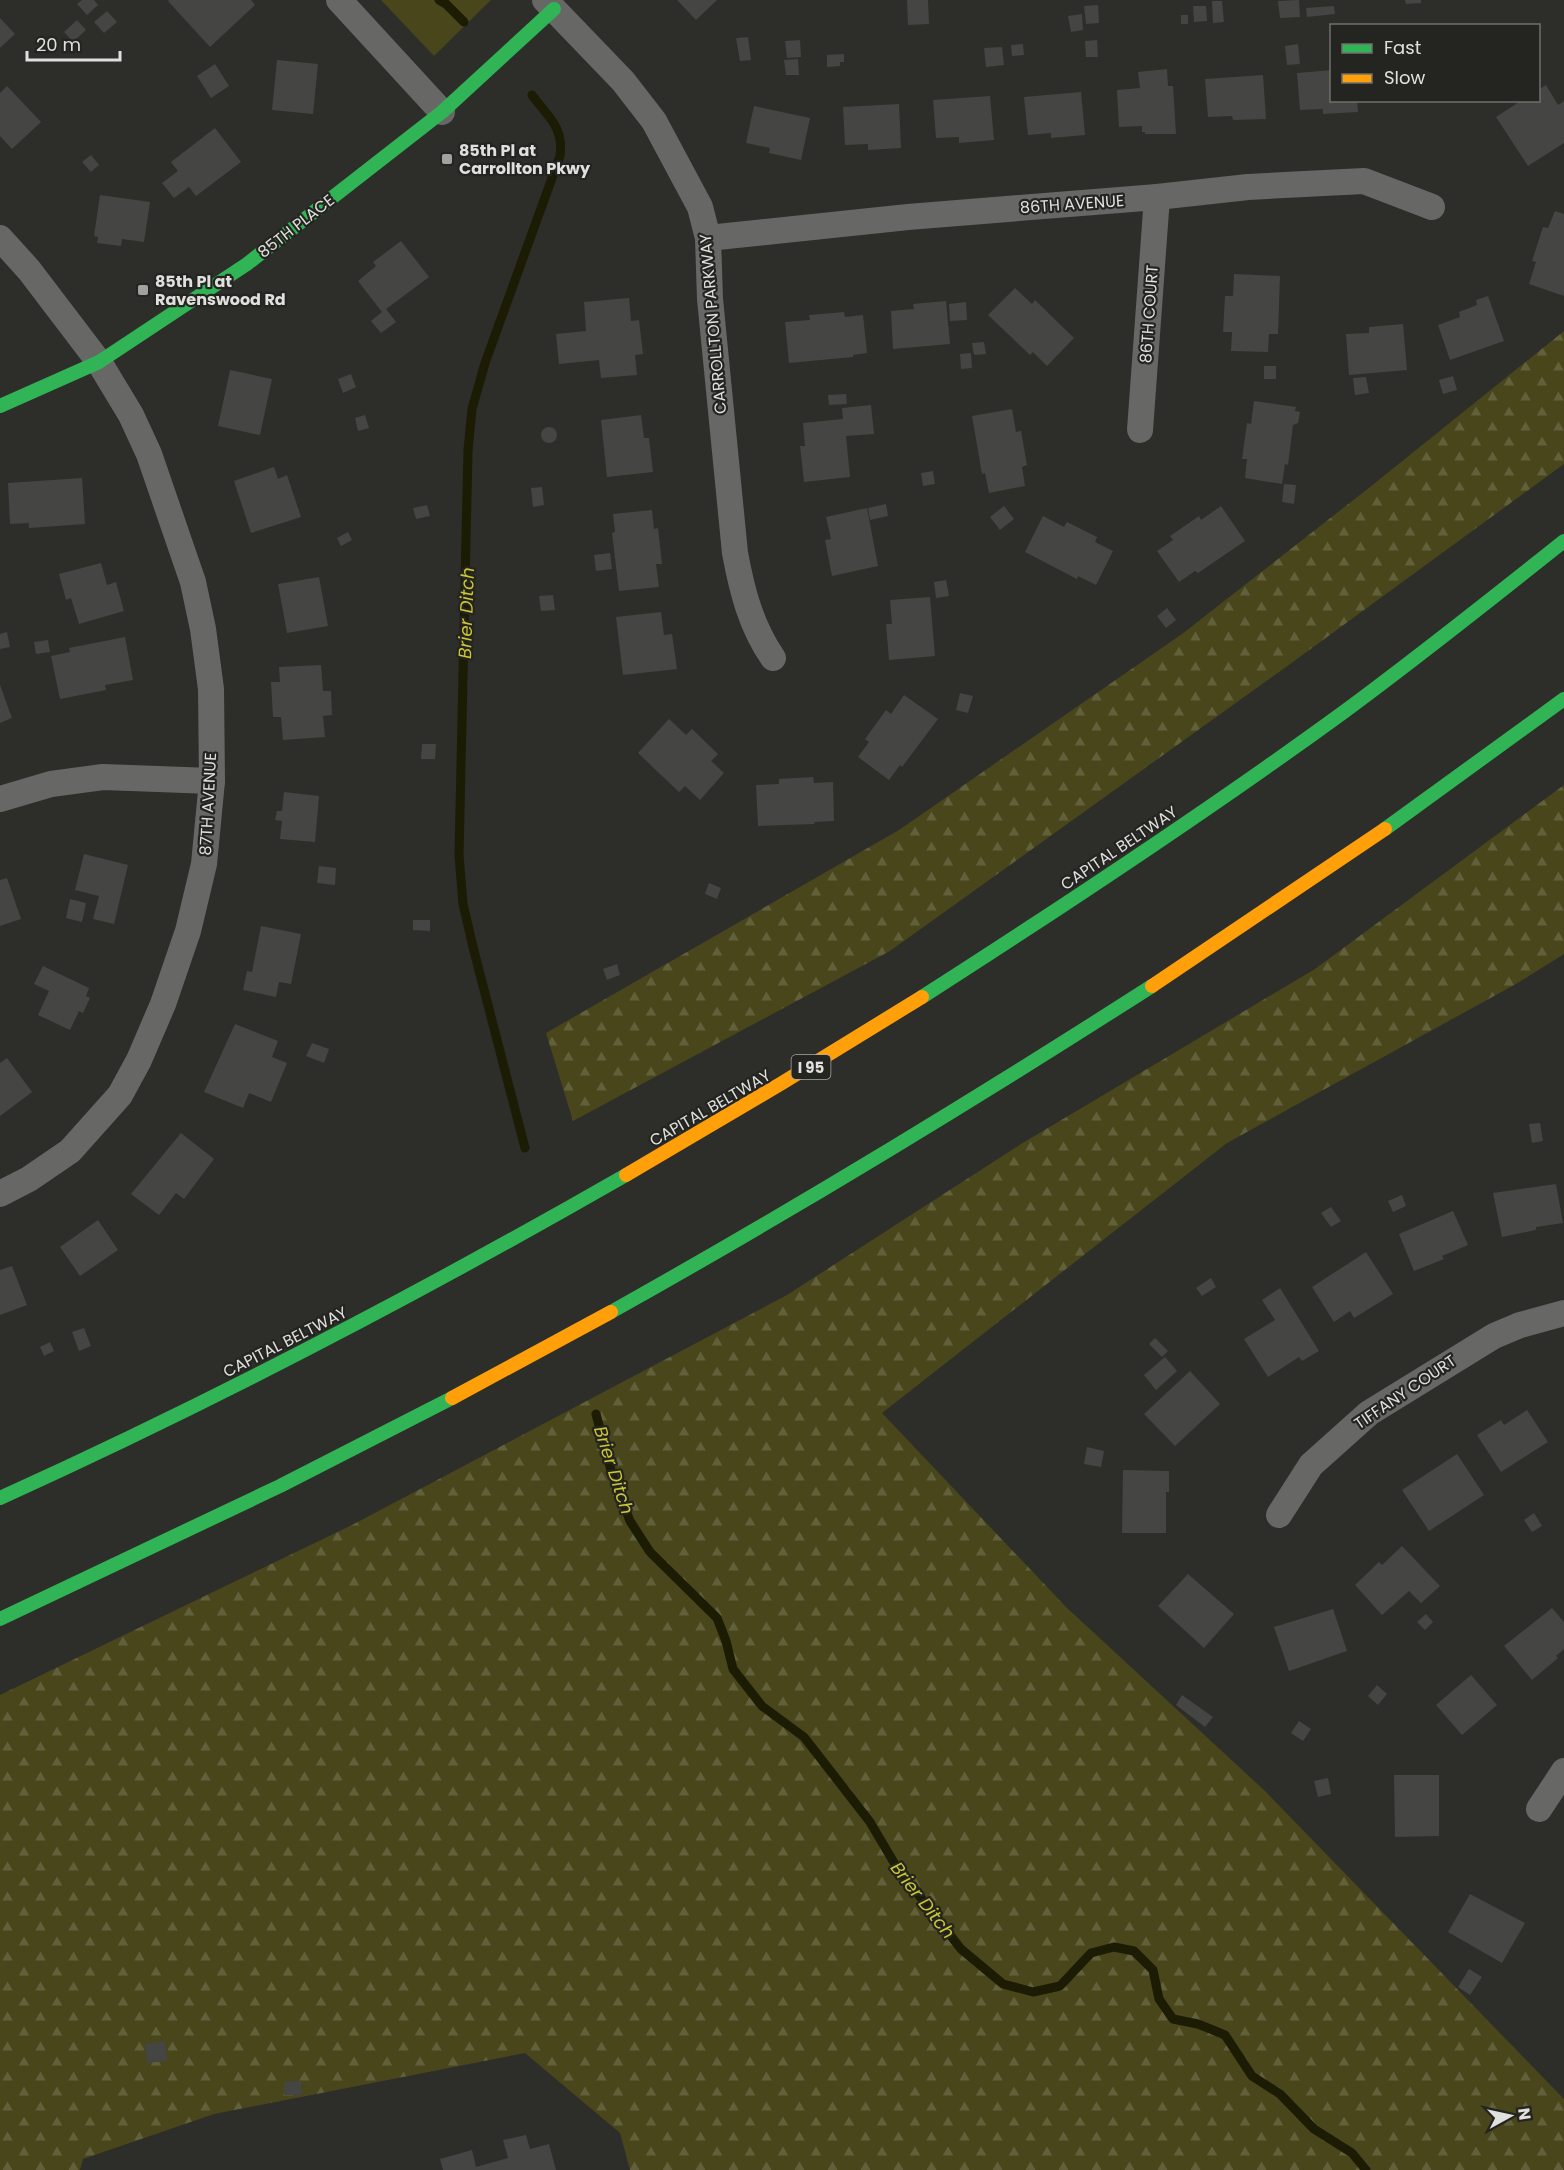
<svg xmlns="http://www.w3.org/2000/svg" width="1564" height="2170" viewBox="0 0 1564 2170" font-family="Poppins,sans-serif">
<defs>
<pattern id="forest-firs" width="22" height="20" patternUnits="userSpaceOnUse" patternTransform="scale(1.5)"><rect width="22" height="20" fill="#48461a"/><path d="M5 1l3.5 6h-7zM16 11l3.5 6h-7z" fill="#62603b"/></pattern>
</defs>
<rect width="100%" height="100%" fill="#2d2d2a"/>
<g fill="url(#forest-firs)">
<path d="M1564,331V464L1286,667L890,951L573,1121L546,1033L899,830L1182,634L1370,487Z"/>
<path d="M1564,785V954L1516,984L1227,1143L882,1413L1066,1607L1265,1791L1564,2099V2170H630L620,2133L525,2053L214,2114L83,2159L80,2170H0V1695L352,1525L787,1295L1021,1144L1315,969Z"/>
</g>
<path fill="#48461a" d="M381,0H491L434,56Z"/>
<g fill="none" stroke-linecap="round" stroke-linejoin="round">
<g stroke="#1c1b04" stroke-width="9">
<path d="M439,0L446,4L464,22"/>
<path d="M525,1148L474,951L463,904L459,855L468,450L472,409L485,363L560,156C564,127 548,117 532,95"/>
<path d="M596,1414L612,1474L630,1521L650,1552L717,1618L726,1641L733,1669L762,1706L804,1737L870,1822L896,1866L961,1949L1003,1984L1033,1992L1060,1986L1091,1953L1114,1947L1134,1951L1153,1970L1159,1999L1173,2019L1198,2024L1225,2035L1252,2076L1280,2094L1314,2129L1352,2153L1366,2170"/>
</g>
</g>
<g fill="#454543">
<path d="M82,0H94L98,5L87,15L77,4Z"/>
<path d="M169,0H251L255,5L210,47L168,1Z"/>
<path d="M677,0H717L696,20Z"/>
<path d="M907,0H928L929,24L908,25Z"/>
<path d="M1299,0L1300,17L1280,18L1278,1Z"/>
<path d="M1405,0H1421V3L1406,4Z"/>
<path d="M1212,1H1222L1224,22L1213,23Z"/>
<path d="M1098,5L1099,23L1086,24L1084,6Z"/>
<path d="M1193,6H1206L1207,21L1194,22Z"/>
<path d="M1334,6L1335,14L1307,17L1306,8Z"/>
<path d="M107,11L117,22L104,33L94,22Z"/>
<path d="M1082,14L1083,30L1071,32L1068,16Z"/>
<rect x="1181" y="15" width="7" height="9"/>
<path d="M0,18L15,34L0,48Z"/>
<path d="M77,20L86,30L73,42L64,32Z"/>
<path d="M748,37L751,60L740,61L736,38Z"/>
<path d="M800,40L801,57L787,58L785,41Z"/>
<path d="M1097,40L1098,57H1086L1085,41Z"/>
<path d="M1023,44L1024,55L1012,56L1011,45Z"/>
<path d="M1298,44L1300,64L1287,65L1285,46Z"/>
<path d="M1002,47L1004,65L986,67L984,48Z"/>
<path d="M844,54V62H840V66L827,67V55Z"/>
<path d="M798,59L799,75H786L784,60Z"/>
<path d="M277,60L318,64L313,114L272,110Z"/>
<path d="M215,64L229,86L211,98L197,76Z"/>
<path d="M1167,69L1168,86H1173L1176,134H1145V132H1142V126L1119,127L1117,90L1140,88L1138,72Z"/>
<path d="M1332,70V100H1357L1358,112L1323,114V109L1300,110L1297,73Z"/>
<path d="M1263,75L1266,119L1233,120L1232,116L1208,117L1205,79Z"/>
<path d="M1546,85L1558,105L1564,101V143L1528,166L1496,117L1522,100H1538V90Z"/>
<path d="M7,86L41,122L12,149L0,136V93Z"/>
<path d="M1081,92L1085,135L1051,138V133L1028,135L1024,97Z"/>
<path d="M990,96L994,140L959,143V137L936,138L933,100Z"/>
<path d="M899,104L901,148L868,150V144L845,145L843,107Z"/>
<path d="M754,106L810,118L801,160L769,153L770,148L746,143Z"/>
<path d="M215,128L241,162L196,196L189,187L174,198L162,183L178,171L171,162Z"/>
<path d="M91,155L99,165L91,172L82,162Z"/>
<path d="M100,195L150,202L144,242L122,239L121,246L97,243L98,237L94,236Z"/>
<path d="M1555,211L1564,214V296L1529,284L1536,262L1532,261L1543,227L1548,228Z"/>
<path d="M401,241L429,277L386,309L396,322L381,333L371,321L382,312L358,281L376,266L373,262Z"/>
<path d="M1234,274L1280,276L1278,334H1269L1268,352L1231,351L1232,332H1223L1225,296H1233Z"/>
<path d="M1015,288L1032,304L1035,300L1074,338L1047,366L1033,352L1030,355L988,315Z"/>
<path d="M1488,296L1504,341L1450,360L1438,325L1460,317L1459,312L1477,305L1476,300Z"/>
<path d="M629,298L631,321L639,320L643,354L635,355L637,375L601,378L599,360L559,364L556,334L586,331L584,302Z"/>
<path d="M946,301L950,344L893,349L891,311L914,309L913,304Z"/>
<path d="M966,302L967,320L950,321L949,304Z"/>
<path d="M844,312L845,317L863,315L867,353L853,355V357L789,363L785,322L810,320L809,315Z"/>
<path d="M1403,324L1407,370L1349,375L1346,334L1369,333V327Z"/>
<path d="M984,342L986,354L974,355L972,343Z"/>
<path d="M971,353L972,368L961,369L960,354Z"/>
<rect x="1264" y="366" width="12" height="13"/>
<path d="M230,370L272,379L260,435L218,426Z"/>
<path d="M351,374L356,387L343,393L338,379Z"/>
<path d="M1453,376L1457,390L1443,394L1439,380Z"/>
<path d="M1366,377L1369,393L1355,395L1353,378Z"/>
<path d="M846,394L847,404L829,405L828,395Z"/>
<path d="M1254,401L1296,407L1295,411L1300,412L1298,423L1293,425L1288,465L1285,464L1282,484L1245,478L1247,459H1242L1247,423L1251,424Z"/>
<path d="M871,405L874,434L846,436L850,477L804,482L800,446H805L803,423L843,419L842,408Z"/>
<path d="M1012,409L1016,432L1021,431L1027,465L1022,467L1025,486L989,493L985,473L982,474L972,416Z"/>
<path d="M365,415L369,428L358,431L355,418Z"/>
<path d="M641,415L644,438H649L653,472L607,477L601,420Z"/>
<circle cx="549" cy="435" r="8"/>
<path d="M274,467L278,479L287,475L301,517L251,533L234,481Z"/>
<path d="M933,471L935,484L923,486L921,473Z"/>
<path d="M82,478L85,524L29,528V523L10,524L8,483Z"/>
<path d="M1284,484L1296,485L1294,504L1282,502Z"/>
<path d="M542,487L544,505L533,507L531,488Z"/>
<path d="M886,504L888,516L870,520L868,508Z"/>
<path d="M427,505L430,516L416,519L413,508Z"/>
<path d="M1004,506L1014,519L1000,530L990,517Z"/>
<path d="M1221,506L1245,541L1198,573L1195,571L1179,582L1157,551L1173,540L1170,536L1199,516L1201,520Z"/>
<path d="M867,508L878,566L832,576L825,540L831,539L826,517Z"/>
<path d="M652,510L654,529L658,528L662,564H656L659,587L619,591L612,533L615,532L613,514Z"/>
<path d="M1043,516L1064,527L1067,522L1097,537L1095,542L1113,551L1096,585L1078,576L1077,579L1025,552Z"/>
<path d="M348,532L352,540L341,546L337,538Z"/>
<path d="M610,553L612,569L596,571L594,555Z"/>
<path d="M101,563L107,585L116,582L124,611L79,624L71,598L66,600L59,574Z"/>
<path d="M319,577L328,626L287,633L278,584Z"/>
<path d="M946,580L949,596L936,598L934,582Z"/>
<path d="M553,595L555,610L541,611L539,596Z"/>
<path d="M930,597L935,656L889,660L886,624H892L890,600Z"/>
<path d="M1167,608L1176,620L1166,628L1157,616Z"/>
<path d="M661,612L664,635L672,634L677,669L623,675L616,617Z"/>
<path d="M7,632L10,647L0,649V634Z"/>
<path d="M125,637L133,680L105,685L106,690L60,699L51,656L70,652L69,648Z"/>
<path d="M48,640L50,652L36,654L34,642Z"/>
<path d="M321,665L323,691H331L332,715L323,716L325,737L283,740L281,717H273L271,682H280L279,667Z"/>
<path d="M0,685L12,718L0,723Z"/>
<path d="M960,693L973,696L968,713L956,710Z"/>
<path d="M904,695L938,719L902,767L900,765L889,780L858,757L869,742L865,739L886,710L891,714Z"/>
<path d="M669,719L686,735L692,729L718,754L711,761L724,773L700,800L685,786L679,792L638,753Z"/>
<path d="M422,744H436L435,759H421Z"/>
<path d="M813,777L814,783L833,782L834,821L814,822L815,824L758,826L756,785L779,784V779Z"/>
<path d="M284,792L319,796L315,842L280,839L282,821L275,820L277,811H282Z"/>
<path d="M84,854L128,865L114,924L93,919L99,896L75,890Z"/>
<path d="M319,866L336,868L335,885L317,883Z"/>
<path d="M7,878L21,919L0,926V880Z"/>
<path d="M709,883L721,888L717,899L705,894Z"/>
<path d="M70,899L86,903L82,922L66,918Z"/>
<path d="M413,920H430V931L413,930Z"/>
<path d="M261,926L301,934L291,984L279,982L276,997L243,990L247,971L252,972Z"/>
<path d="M617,964L620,975L607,980L603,969Z"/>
<path d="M43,966L89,988L86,996L90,998L83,1013L79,1011L70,1030L38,1015L49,991L34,984Z"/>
<path d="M235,1024L278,1041L272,1057L287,1063L271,1102L249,1093L243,1108L204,1092Z"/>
<path d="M312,1043L329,1049L324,1063L306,1056Z"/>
<path d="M7,1058L32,1092L0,1116V1063Z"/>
<path d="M1540,1123L1543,1141L1532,1143L1529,1124Z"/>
<path d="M181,1133L214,1159L184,1199L176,1193L159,1215L131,1194Z"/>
<path d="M1556,1184L1563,1223L1536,1227V1230L1502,1237L1493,1193Z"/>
<path d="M1402,1195L1406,1206L1393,1212L1388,1201Z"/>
<path d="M1331,1207L1341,1221L1331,1227L1321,1213Z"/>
<path d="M1453,1211L1468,1245L1442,1256L1444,1259L1414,1271L1399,1234Z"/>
<path d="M98,1220L118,1250L80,1276L60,1247Z"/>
<path d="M1366,1252L1393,1294L1354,1318L1350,1311L1334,1322L1312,1287Z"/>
<path d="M12,1266L27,1305L0,1315V1270Z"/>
<path d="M1211,1278L1216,1287L1202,1296L1196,1288Z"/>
<path d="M1280,1288L1319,1351L1302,1361L1299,1357L1268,1377L1244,1339L1275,1320L1262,1300Z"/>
<path d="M84,1328L91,1346L79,1351L72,1332Z"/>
<path d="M1155,1338L1168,1351L1162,1357L1149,1344Z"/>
<path d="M50,1342L54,1351L44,1356L40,1347Z"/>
<path d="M1165,1357L1177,1371L1156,1390L1144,1375Z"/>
<path d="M1190,1371L1220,1404L1175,1446L1144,1414Z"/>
<path d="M1527,1410L1548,1442L1501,1472L1477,1435L1501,1420L1504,1425Z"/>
<path d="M1087,1447L1104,1451L1101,1467L1084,1464Z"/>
<path d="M1457,1454L1484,1495L1429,1531L1402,1490Z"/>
<path d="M1123,1470L1169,1471V1492H1166V1533H1122Z"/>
<path d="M1534,1513L1542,1526L1532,1532L1524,1520Z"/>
<path d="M1402,1546L1440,1586L1421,1603L1409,1591L1382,1615L1355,1585L1379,1562L1382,1565Z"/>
<path d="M1188,1574L1234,1614L1204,1648L1158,1606Z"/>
<path d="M1552,1608L1564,1622V1649L1556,1656L1558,1658L1532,1680L1504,1646Z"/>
<path d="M1333,1609L1347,1651L1289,1671L1274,1627Z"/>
<path d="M1426,1614L1433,1622L1425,1630L1417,1622Z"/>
<path d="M1471,1675L1497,1705L1462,1735L1436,1705Z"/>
<path d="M1377,1685L1387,1694L1378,1705L1368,1696Z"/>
<path d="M1182,1695L1213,1717L1205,1727L1176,1705Z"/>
<path d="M1299,1721L1311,1729L1303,1741L1291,1733Z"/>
<path d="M1394,1775H1439V1836L1395,1837Z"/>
<path d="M1328,1778L1331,1794L1318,1797L1314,1781Z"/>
<path d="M1470,1894L1525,1923L1502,1963L1448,1932Z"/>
<path d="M1469,1969L1482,1977L1470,1995L1458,1987Z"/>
<path d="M165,2041L167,2061L147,2063L145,2044Z"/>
<path d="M301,2081L302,2095H284V2082Z"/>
<path d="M526,2135L530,2149L549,2144L556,2170H443L440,2159L472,2150L476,2167L508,2158L503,2140Z"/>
</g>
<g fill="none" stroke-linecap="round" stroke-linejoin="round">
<g stroke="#676766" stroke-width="26">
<path d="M339,0L442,112"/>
<path d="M545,0L623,81L654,121L700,207L708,238L710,299L735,553C742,591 751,626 773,658"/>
<path d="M0,238L29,270L99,362L131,415L149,454L193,582L203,629L211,689L212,781L204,864L188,931L163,1004L139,1060L120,1095L70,1151L29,1179L0,1194"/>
<path d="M708,238L908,217L1157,197L1248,187L1324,183L1364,181L1432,207"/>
<path d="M1140,430L1157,197"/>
<path d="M0,799L51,784L103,777L212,781"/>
<path d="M1279,1515L1311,1465L1369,1413L1494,1336L1520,1325L1564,1313"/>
<path d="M1539,1809L1564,1771"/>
</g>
<g stroke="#30b455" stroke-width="14">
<path d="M0,406L99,362L247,264L442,112L554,9"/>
<path d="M1385,829L1564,699"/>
<path d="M922,997C1064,906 1205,813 1341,714C1417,658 1490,600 1564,541"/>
<path d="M611,1312C795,1209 974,1100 1152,986"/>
<path d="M0,1498C214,1401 422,1292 626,1175"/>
<path d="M0,1619L280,1486L452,1398"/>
</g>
<g stroke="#ff9f0a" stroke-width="14">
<path d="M1152,986L1385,829"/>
<path d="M626,1175L782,1083L922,997"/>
<path d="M452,1398L611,1312"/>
</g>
</g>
<g fill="#a1a19f" stroke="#242420" stroke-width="2">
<rect x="441" y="153" width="12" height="12" rx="3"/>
<rect x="137" y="284" width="12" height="12" rx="3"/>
</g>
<g text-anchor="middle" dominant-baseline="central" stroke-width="4.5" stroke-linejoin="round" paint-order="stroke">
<rect fill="#242420" stroke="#a8a8a5" stroke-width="1.5" x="791.5" y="1055" width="39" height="24" rx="4.5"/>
<g font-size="15" font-weight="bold" fill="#e0e0de">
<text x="811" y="1067">I 95</text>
</g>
<g font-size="16" font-weight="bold" fill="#e0e0de" stroke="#242420" text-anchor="start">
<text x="459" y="150">85th Pl at<tspan x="459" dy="18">Carrollton Pkwy</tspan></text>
<text x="155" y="281">85th Pl at<tspan x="155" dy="18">Ravenswood Rd</tspan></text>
</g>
<g font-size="16" fill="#e0e0de" stroke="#242420">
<text transform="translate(1072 204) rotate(-4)">86TH AVENUE</text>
<text transform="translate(296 226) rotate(-38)">85TH PLACE</text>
<text transform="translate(1149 314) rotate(-86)">86TH COURT</text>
<text transform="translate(713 324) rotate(-95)">CARROLLTON PARKWAY</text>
<text transform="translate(208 804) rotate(-87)">87TH AVENUE</text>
<text transform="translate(1119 848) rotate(-34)">CAPITAL BELTWAY</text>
<text transform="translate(710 1108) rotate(-30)">CAPITAL BELTWAY</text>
<text transform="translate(285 1342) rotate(-27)">CAPITAL BELTWAY</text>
<text transform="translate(1405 1392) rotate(-34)">TIFFANY COURT</text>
</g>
<g font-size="18" font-style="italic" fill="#ccc634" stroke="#242420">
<text transform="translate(466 613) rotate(-88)">Brier Ditch</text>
<text transform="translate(614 1470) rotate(72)">Brier Ditch</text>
<text transform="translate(923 1900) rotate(52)">Brier Ditch</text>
</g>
</g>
<rect x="1330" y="24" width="210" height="78" fill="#242420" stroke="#6f6f6c" stroke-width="1.5"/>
<rect x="1342" y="44" width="30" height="9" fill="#30b455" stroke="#6f6f6c" stroke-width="1.5"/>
<text x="1384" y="54" font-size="18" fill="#e0e0de">Fast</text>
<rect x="1342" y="74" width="30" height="9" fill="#ff9f0a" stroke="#6f6f6c" stroke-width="1.5"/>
<text x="1384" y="84" font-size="18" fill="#e0e0de">Slow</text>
<g transform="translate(1510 2116) rotate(82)" stroke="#242420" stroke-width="4.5" paint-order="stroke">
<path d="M0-4.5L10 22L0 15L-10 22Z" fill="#e0e0de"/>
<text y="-9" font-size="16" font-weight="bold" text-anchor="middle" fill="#e0e0de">N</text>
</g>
<path d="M27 51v9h93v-9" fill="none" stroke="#e0e0de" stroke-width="3"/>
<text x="36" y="51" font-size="18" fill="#e0e0de" stroke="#242420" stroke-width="4.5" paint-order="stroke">20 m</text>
</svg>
